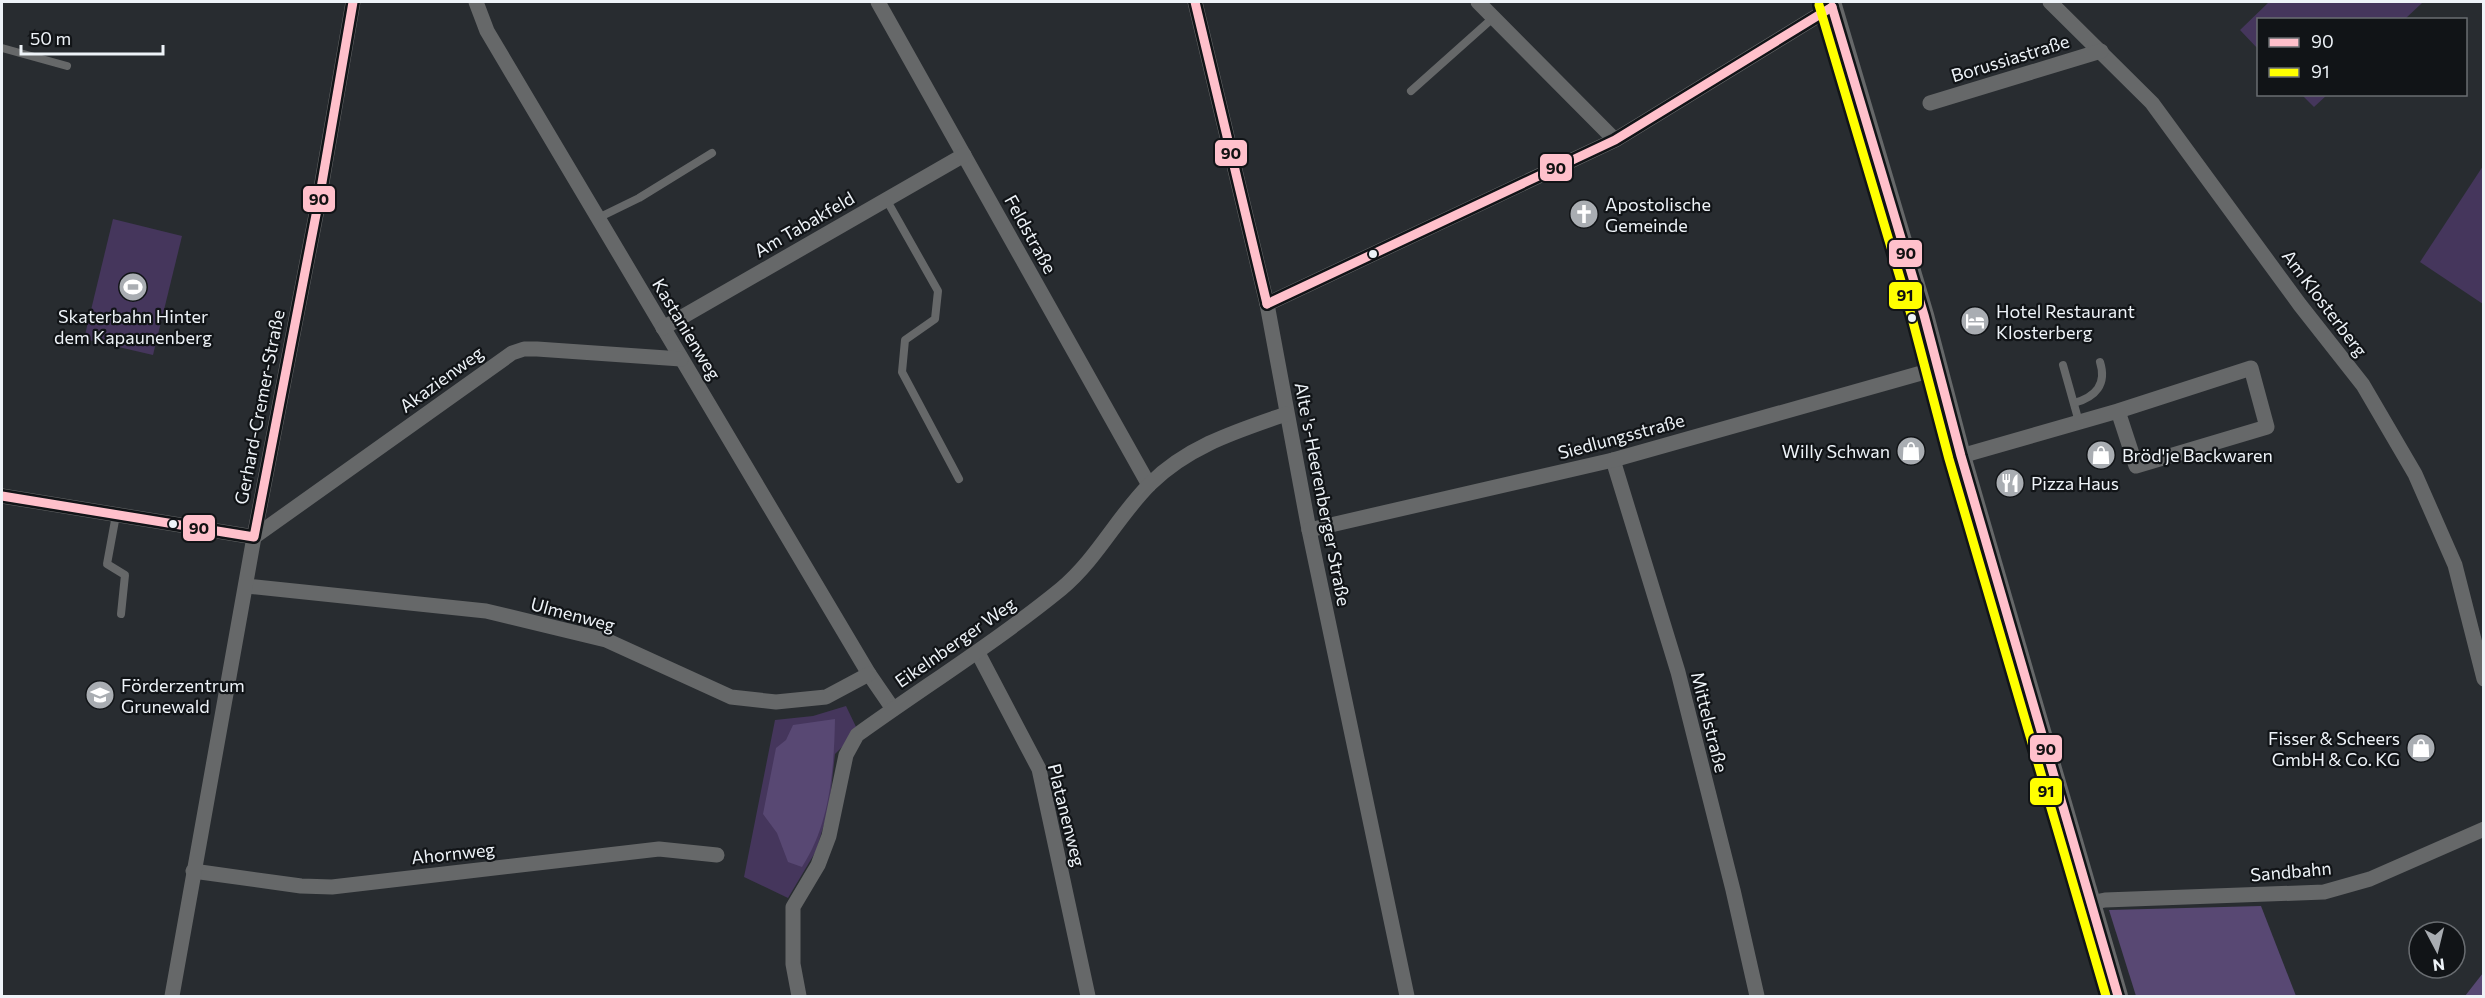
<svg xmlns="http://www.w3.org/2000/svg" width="2485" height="998" viewBox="0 0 2485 998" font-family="Commissioner,sans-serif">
<rect width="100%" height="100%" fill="#282c30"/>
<g fill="#45365c">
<path d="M2269,2H2421L2422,3L2405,19L2258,20V49L2240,30Z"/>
<path d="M2302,95H2327L2314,107Z"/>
<path d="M2483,166V304L2420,262Z"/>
<path d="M113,219L182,236L153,355L84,339Z"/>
<path d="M846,706L858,731L835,754L829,808L816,851L788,898L744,877L775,720L813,716Z"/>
</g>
<g fill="#584873">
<path d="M835,719C834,770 830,824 802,867L788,862L777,833L763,814L776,748L786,740L793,725Z"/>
<path d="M2261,906L2296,996H2136L2109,910Z"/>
<path d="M2483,973V996H2465Z"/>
</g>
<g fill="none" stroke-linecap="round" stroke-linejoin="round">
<g stroke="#666869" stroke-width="8">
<path d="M2,48L67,66"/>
<path d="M1411,91L1494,17"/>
<path d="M886,199L938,291L935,319L905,340L902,372L959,479"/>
<path d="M598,218L639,198L712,153"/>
<path d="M2063,365L2079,422"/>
<path d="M2074,403C2096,397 2107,384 2100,362"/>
<path d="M116,515L107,564L125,575L121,614"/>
</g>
<g stroke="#666869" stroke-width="15">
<path d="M476,2L487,31L869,674L893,709"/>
<path d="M878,2L1149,485"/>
<path d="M1195,2L1267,304L1309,530L1407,996"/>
<path d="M1478,2L1615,140"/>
<path d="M2050,2L2152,103L2300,305L2363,385L2415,474L2455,565L2484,679"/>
<path d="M1930,103L2101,51"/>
<path d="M1267,304L1615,140L1832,7"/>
<path d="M663,328L964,155"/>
<path d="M1961,456L2118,411L2251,368L2267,427L2136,466L2118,411"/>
<path d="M1613,460L1678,672L1733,890L1757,996"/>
<path d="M2,496L254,537"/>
<path d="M1309,530L1613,460L1939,368"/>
<path d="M254,537L512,353L524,349H537L681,359"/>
<path d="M246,586L486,611L606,640L731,697L776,702L826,697L869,674"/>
<path d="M978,653L1039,769L1088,996"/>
<path d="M193,871L301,886L332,887L659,849L717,855"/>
<path d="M2090,903L2105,900L2324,892L2370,879L2484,829"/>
<path d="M172,996L254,537L320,194L353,2"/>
<path d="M799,996L793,964V907L818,865L829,836L846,755L857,735C925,686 996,642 1061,589C1097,559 1117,517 1150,484C1188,446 1237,431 1286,414"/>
</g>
<path stroke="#666869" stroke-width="20" d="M1831,2L1924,315L1961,456L2118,996"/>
<g stroke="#111417" stroke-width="14">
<g id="bus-1">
<path d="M1195,2L1267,304"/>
<path d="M1832,7L1924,315L1961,456L2118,996"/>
<path d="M1267,304L1615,140L1832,7"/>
<path d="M2,496L254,537L320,194L353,2"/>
</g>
</g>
<g stroke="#111417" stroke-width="14">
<path id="bus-2" d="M1819,5L1912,318L1949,459L2106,996"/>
</g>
<use href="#bus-1" stroke="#ffc0cb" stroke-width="9"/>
<use href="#bus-2" stroke="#ff0" stroke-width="9"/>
</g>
<defs>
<g id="church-disc" transform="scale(1.5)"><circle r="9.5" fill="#a9adb2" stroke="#111417"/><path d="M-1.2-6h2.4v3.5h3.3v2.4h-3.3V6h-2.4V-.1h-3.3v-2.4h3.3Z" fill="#fff"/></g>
<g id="stadium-disc" transform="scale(1.5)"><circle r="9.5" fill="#a9adb2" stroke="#111417"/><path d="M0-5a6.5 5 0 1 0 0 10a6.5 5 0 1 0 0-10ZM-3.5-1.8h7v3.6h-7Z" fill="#fff"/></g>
<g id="hotel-disc" transform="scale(1.5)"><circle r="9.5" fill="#a9adb2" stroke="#111417"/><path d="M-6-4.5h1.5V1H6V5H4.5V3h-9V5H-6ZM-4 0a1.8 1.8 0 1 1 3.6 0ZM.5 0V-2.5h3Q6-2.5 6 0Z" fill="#fff"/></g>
<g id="shop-disc" transform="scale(1.5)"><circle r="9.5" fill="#a9adb2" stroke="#111417"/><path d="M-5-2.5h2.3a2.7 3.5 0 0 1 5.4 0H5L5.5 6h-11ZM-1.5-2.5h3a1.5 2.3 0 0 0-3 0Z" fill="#fff"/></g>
<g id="restaurant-disc" transform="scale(1.5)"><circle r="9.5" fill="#a9adb2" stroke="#111417"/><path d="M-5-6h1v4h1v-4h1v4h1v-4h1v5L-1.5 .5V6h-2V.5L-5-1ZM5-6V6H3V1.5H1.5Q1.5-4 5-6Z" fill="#fff"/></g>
<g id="school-disc" transform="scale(1.5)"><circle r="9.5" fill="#a9adb2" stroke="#111417"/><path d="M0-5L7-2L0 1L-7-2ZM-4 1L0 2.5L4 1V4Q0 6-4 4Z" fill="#fff"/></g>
</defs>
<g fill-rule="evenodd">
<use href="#church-disc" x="1584" y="214"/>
<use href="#stadium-disc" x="133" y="287"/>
<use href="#hotel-disc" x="1975" y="321"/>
<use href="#shop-disc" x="1911" y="451"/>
<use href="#shop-disc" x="2101" y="455"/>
<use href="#restaurant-disc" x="2010" y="483"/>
<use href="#school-disc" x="100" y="695"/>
<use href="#shop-disc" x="2421" y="748"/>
</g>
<g fill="#eef3f8" stroke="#111417" stroke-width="2">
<circle cx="1373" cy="254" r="5"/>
<circle cx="1912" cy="318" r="5"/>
<circle cx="173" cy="524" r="5"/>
</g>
<g text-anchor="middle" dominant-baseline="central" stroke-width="4.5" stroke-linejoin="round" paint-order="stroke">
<g font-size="18" fill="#eef3f8" stroke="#111417">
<text transform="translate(2010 58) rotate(-17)">Borussiastraße</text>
<text transform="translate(804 224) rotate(-30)">Am Tabakfeld</text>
<text transform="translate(1031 234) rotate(61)">Feldstraße</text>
<text transform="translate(2325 303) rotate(53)">Am Klosterberg</text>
<text transform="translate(687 329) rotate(59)">Kastanienweg</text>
<text transform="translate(441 379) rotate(-36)">Akazienweg</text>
<text transform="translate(259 407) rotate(-79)">Gerhard-Cremer-Straße</text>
<text transform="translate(1621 436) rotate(-15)">Siedlungsstraße</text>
<text transform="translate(1323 494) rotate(79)">Alte 's-Heerenberger Straße</text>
<text transform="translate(573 614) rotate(15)">Ulmenweg</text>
<text transform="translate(955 642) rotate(-35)">Eikelnberger Weg</text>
<text transform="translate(1710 722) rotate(76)">Mittelstraße</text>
<text transform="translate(1067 815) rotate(76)">Platanenweg</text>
<text transform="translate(453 853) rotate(-6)">Ahornweg</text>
<text transform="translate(2291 871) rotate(-5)">Sandbahn</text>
</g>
<g font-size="18" fill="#eef3f8" stroke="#111417" text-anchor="start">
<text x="1605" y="204">Apostolische<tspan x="1605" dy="21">Gemeinde</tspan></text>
<text x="1996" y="311">Hotel Restaurant<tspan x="1996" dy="21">Klosterberg</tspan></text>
<text x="133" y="316" text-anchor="middle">Skaterbahn Hinter<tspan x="133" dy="21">dem Kapaunenberg</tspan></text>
<text x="1890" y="451" text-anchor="end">Willy Schwan</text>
<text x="2122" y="455">Bröd'je Backwaren</text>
<text x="2031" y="483">Pizza Haus</text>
<text x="121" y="685">Förderzentrum<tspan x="121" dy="21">Grunewald</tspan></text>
<text x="2400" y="738" text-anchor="end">Fisser &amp; Scheers<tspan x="2400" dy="21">GmbH &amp; Co. KG</tspan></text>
</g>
</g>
<g stroke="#111417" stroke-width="2">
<rect x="1214" y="139" width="34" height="28" rx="6" fill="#ffc0cb"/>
<rect x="1539" y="153" width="34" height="29" rx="6" fill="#ffc0cb"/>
<rect x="302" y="185" width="34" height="28" rx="6" fill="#ffc0cb"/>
<rect x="1888" y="239" width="35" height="29" rx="6" fill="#ffc0cb"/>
<rect x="1888" y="281" width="35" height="29" rx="6" fill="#ff0"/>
<rect x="182" y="514" width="34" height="28" rx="6" fill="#ffc0cb"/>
<rect x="2029" y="734" width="34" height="29" rx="6" fill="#ffc0cb"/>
<rect x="2029" y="777" width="34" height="29" rx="6" fill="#ff0"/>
</g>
<g font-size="16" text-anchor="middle" font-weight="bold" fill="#111">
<text x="1231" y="159">90</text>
<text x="1556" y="174">90</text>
<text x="319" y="205">90</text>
<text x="1906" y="259">90</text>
<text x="1905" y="301">91</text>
<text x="199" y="534">90</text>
<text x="2046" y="755">90</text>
<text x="2046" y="797">91</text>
</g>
<rect width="2485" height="998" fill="none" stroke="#eef3f8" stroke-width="6"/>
<rect x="2257" y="18" width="210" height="78" fill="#111417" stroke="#696d71" stroke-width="1.5"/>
<rect x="2269" y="38" width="30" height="9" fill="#ffc0cb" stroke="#696d71" stroke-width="1.5"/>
<text x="2311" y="48" font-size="18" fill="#eef3f8">90</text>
<rect x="2269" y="68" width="30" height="9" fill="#ffff00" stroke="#696d71" stroke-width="1.5"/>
<text x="2311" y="78" font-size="18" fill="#eef3f8">91</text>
<g transform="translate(2437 950) rotate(173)"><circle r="28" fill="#111417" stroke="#696d71" stroke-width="1.5"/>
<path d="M0-4.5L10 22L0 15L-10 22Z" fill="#a9adb2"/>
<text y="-9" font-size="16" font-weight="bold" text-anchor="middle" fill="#eef3f8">N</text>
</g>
<path d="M21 45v9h142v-9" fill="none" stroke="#eef3f8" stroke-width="3"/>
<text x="30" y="45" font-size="18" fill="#eef3f8" stroke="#111417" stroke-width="4.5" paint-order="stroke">50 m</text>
</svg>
